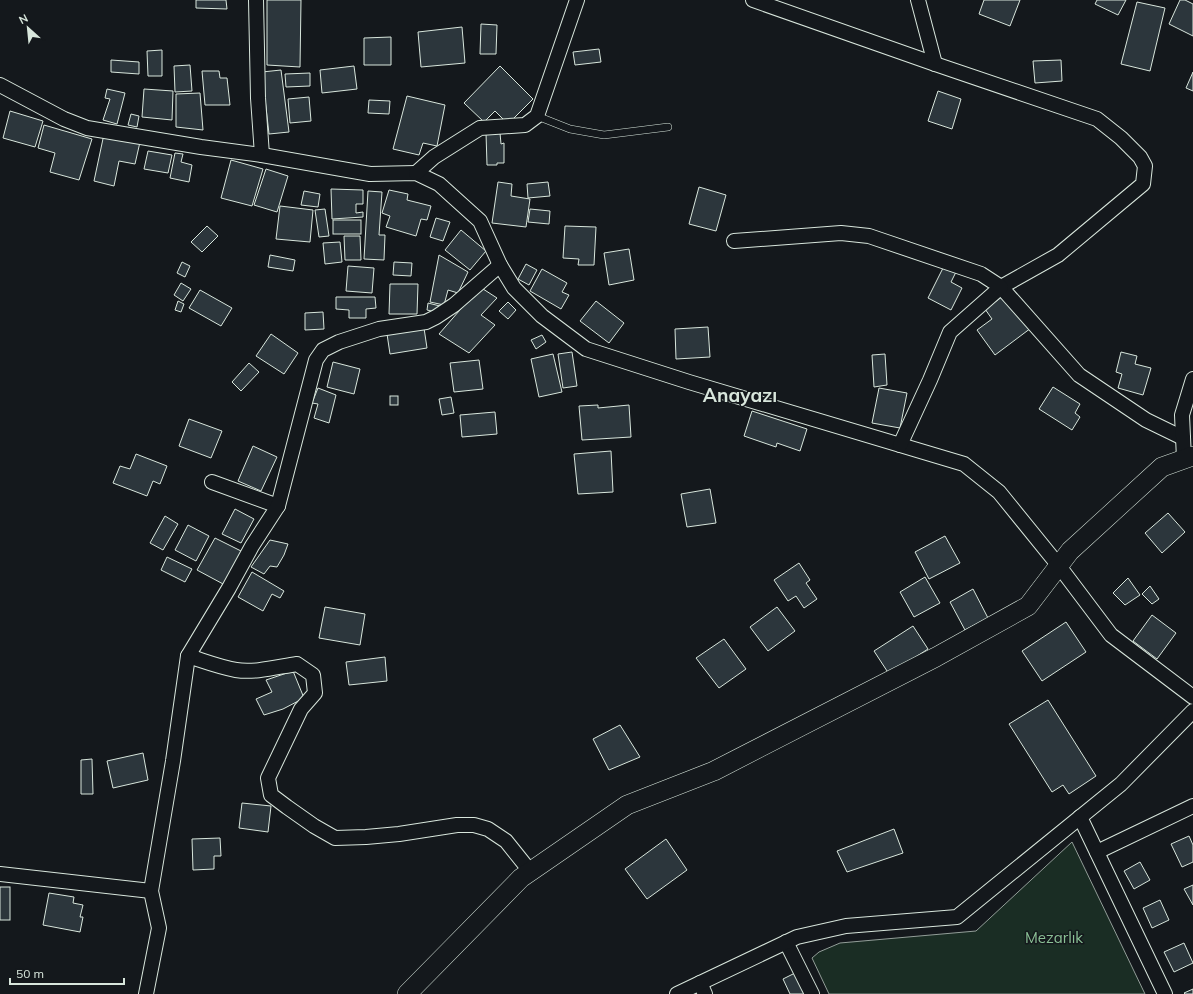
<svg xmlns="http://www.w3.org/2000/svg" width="1193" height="994" viewBox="0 0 1193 994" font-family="Mulish,sans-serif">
<rect width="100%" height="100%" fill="#14181c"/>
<path fill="#1a2d24" stroke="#939e99" d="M1072,842L1145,994H829L812,958L819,952L840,943L976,931Z"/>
<g fill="#2c363c" stroke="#d8e6dc">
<path d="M196,0H226L227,9L196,8Z"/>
<path d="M267,0H301L300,67L267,65Z"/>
<path d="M984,0H1020L1010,26L979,14Z"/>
<path d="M1097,0H1126L1118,15L1095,4Z"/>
<path d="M1180,0H1185L1193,4V36L1169,24Z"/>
<path d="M1137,2L1165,8L1150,71L1121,64Z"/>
<path d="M481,24L497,25L496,54H480Z"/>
<path d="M462,27L465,63L421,67L418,32Z"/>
<path d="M391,37V65H364V38Z"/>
<path d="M599,49L601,62L575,65L573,52Z"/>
<path d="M162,50V76H148L147,51Z"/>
<path d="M111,60L139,62V74L111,72Z"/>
<path d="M1061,60L1062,81L1035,83L1033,61Z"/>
<path d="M190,65L192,91L175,92L174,66Z"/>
<path d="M354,66L357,89L322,93L320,70Z"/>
<path d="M500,66L533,99L508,124L495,111L484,122L464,103Z"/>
<path d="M281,70L289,132L269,134L262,72Z"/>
<path d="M202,71H219L220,78H227L230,105H205Z"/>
<path d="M1193,72V91L1186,88Z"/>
<path d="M310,73V86L286,87L285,74Z"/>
<path d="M107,89L125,93L117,124L103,120L110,99L105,98Z"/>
<path d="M144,89L173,91L172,120L142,117Z"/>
<path d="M938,91L961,99L952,129L928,121Z"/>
<path d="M200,93L203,130L176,127V94Z"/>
<path d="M407,96L445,105L437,146L423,143L419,155L393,149Z"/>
<path d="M309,97L311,121L290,123L288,99Z"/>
<path d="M369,100L390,101L389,114L368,113Z"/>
<path d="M10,111L43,121L35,147L3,138Z"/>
<path d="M131,114L139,116L137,127L128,125Z"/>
<path d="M44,125L92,139L79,180L50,172L55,153L38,148Z"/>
<path d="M486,133H500L501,144L504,143V163H497V165H487Z"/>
<path d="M104,134L140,142L135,164L119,161L114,186L94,181Z"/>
<path d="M148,151L172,155L168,173L144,169Z"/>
<path d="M175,153L183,154L181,162L192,165L189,182L170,178Z"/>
<path d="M231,160L263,169L252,206L221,198Z"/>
<path d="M266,169L288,176L277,212L254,205Z"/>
<path d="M498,182L512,184L511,196L530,199L526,227L492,223Z"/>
<path d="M548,182L550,196L528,198L527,184Z"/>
<path d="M699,187L726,195L716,231L689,224Z"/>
<path d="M331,189L363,190V204H356V213L363,212V217L332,219Z"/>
<path d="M389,190L408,194L407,200L431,206L427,220L421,219L416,236L386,227L390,216L382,213Z"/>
<path d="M304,191L320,194L318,207L301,205Z"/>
<path d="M368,191L382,192L379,235H385L384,260L364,259Z"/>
<path d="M280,206L313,210L310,242L276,239Z"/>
<path d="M325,209L329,236L319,237L315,210Z"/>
<path d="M530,209L550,211L549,224L528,222Z"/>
<path d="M436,218L450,222L443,241L430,237Z"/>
<rect x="333" y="220" width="28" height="14"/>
<path d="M207,226L218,236L202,252L191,242Z"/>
<path d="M565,226L596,227L594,265H578L579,259L563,258Z"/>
<path d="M461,230L486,251L470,270L445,250Z"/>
<path d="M344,236H360L361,260H345Z"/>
<path d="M340,242L342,262L325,264L323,243Z"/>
<path d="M629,249L634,280L609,285L604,253Z"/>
<path d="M270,255L295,260L293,271L268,267Z"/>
<path d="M439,255L468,272L458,293L448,290L444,305L430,302Z"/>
<path d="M182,262L190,266L185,277L177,273Z"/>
<path d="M394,262L412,263L411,276L393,275Z"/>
<path d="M526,264L537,270L529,285L518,279Z"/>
<path d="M348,266L374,268L372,293L346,291Z"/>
<path d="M944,266L956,272L951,282L962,288L951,310L928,298Z"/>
<path d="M542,269L567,283L562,292L569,295L561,309L530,291Z"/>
<path d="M181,283L191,289L183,301L174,295Z"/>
<path d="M390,284H418L417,314H389Z"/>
<path d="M480,287L497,298L481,315L495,325L469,353L439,334Z"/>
<path d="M200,290L232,308L221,326L189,308Z"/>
<path d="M1006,294L1031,328L995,355L977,330L992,319L985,309Z"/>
<path d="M336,297H375L376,308L366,309V318H349V310L336,309Z"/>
<path d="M178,301L184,304L181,312L175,310Z"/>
<path d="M596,301L624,323L609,343L580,321Z"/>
<path d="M508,302L516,310L508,319L499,311Z"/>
<path d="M428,303L440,306L439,313L427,310Z"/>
<path d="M323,312L324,329L305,330V313Z"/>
<path d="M708,327L710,357L676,359L675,329Z"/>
<path d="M424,328L427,348L390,354L387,334Z"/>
<path d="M271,334L298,353L284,374L256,356Z"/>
<path d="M542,335L546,342L536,349L531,340Z"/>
<path d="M572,352L577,386L563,388L558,354Z"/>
<path d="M1121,352L1137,356L1135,364L1151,368L1143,395L1118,388L1122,374L1116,372Z"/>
<path d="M553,354L562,392L539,397L531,359Z"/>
<path d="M885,354L887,385L874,387L872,355Z"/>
<path d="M479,360L483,389L454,392L450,363Z"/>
<path d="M333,362L360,369L354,394L327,387Z"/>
<path d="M249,363L259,372L241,391L232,382Z"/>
<path d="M1053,387L1080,404L1075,413L1080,417L1072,430L1039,409Z"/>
<path d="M318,388L336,395L329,423L314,418L318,404L312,403Z"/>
<path d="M879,388L907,393L900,428L872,423Z"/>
<rect x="390" y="396" width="8" height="9"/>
<path d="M451,397L454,413L442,415L439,399Z"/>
<path d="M598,405V408L629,405L631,437L582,440L579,406Z"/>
<path d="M752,411L807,429L800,451L777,443L776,447L744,436Z"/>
<path d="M495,412L497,434L462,437L460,415Z"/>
<path d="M189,419L222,431L211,458L179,446Z"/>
<path d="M253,446L277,457L261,491L238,481Z"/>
<path d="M611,451L613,492L578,494L574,454Z"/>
<path d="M136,454L167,466L160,484L153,481L147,496L113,483L120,466L130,469Z"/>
<path d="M710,489L716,523L687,527L681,494Z"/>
<path d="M235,509L254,519L241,543L222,534Z"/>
<path d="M1168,513L1185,532L1162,553L1145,533Z"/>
<path d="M165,516L178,524L163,550L150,543Z"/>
<path d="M188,525L209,536L196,561L175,550Z"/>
<path d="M945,536L960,563L929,579L915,552Z"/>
<path d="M215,538L243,552L225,585L197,570Z"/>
<path d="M270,540L288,544L284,555L277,567L270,566L264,574L251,567Z"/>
<path d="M167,557L192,569L185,582L161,570Z"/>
<path d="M799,563L810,580L806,583L817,599L804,608L796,596L788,601L774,580Z"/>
<path d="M252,572L284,591L280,598L272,594L263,611L238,597Z"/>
<path d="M925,577L940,603L914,617L900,592Z"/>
<path d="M1128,578L1140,595L1125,605L1113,593Z"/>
<path d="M1150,586L1159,599L1152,604L1142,594Z"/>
<path d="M973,589L988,618L965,630L950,602Z"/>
<path d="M325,607L365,614L360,645L319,638Z"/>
<path d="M777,607L795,631L768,651L750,627Z"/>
<path d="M1152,615L1176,633L1157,659L1133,641Z"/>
<path d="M1066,622L1086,652L1042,681L1022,651Z"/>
<path d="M913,626L928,649L889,674L874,651Z"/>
<path d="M724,639L746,669L719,688L696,658Z"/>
<path d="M385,657L387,681L349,685L346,662Z"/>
<path d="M293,671L304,698L283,709L264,715L256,699L272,692L266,680Z"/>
<path d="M1048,700L1096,776L1069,794L1063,785L1052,792L1009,724Z"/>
<path d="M620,725L640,757L609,770L593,739Z"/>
<path d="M143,753L148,780L113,788L107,761Z"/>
<path d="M92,759L93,794H81V760Z"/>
<path d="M242,803L271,806L268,832L239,828Z"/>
<path d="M894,829L903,853L847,872L837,851Z"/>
<path d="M1189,836L1193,845V862L1182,867L1171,844Z"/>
<path d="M220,838L221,856H214V869L193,870L192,839Z"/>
<path d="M666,839L687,870L647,899L625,869Z"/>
<path d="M1140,862L1150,880L1134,889L1124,871Z"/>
<path d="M1193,885V905L1184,889Z"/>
<rect x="0" y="887" width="10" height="33"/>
<path d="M49,893L74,897L73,903L83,905L80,917H83L80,932L43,925Z"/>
<path d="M1160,900L1169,920L1152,928L1143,908Z"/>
<path d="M1184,943L1193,963L1174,972L1164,952Z"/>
<path d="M797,972L805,994H790L783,979Z"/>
<path d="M1193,989V994H1185L1184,993Z"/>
</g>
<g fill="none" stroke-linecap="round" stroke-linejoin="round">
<g stroke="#d8e6dc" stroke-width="8">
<path id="lane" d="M537,116L570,129L604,135L668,127"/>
</g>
<g stroke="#d8e6dc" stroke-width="16">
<g id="street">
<path d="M256,0L258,98L262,155"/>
<path d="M753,0L935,64L1097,119L1121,138L1140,157L1145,166L1143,184L1058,255L1001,287L1079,375L1146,420L1183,438"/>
<path d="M918,0L935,64"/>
<path d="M0,85L64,119L87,128L201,147L262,155L370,174L416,173L439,184L480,221L500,265L514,288L542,316L586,349L689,382L964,464L999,492L1059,566L1111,635L1193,697"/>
<path d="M416,173L434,157L480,128L525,125L537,116L577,0"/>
<path d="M734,241L841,233L869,236L981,274L1001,287L950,332L930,380L900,445"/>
<path d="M1184,459L1182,415L1193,379"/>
<path d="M212,482L278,506"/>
<path d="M188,656C204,661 219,667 236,670C255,673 277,667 297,664L313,675L315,693L301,709L268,778L271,795L287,807L314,826L335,838L366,837L399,834L457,825H474L488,829L506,841L530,871"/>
<path d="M1080,817L1165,994"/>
<path d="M1097,852L1193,806"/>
<path d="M0,874L151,891"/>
<path d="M786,942L812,994"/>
<path d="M700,983L705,994"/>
<path d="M146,994L159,928L151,891L173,761L188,656L229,588L252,546L278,506L316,360L323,350L339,342L379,329L426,322L436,317L454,305L500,265"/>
<path d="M677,994L797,937L846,926L957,917L1121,784L1193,711"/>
</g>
</g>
<g stroke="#d8e6dc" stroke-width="20">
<path id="secondary" d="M407,994L521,878L627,805L714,771L936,657L1028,606L1070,551L1162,467L1193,456"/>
</g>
<use href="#lane" stroke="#14181c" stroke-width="7"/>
<use href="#street" stroke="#14181c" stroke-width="14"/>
<use href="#secondary" stroke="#14181c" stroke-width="19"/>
</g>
<g text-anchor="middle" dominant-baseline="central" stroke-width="3" stroke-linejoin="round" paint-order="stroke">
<g font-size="15" fill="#8ac095" stroke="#14181c">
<text x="1054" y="937">Mezarlık</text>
</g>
<g font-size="19" font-weight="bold" fill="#d8e6dc" stroke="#14181c">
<text x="740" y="395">Anayazı</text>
</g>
</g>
<g transform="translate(28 28) rotate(333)" stroke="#14181c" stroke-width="3" paint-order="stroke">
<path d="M0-3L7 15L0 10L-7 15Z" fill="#d8e6dc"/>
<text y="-6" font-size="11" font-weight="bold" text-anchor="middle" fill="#d8e6dc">N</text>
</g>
<path d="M10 978v6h114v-6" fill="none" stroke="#d8e6dc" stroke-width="2"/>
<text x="16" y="978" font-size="12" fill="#d8e6dc" stroke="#14181c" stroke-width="3" paint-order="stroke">50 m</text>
</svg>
